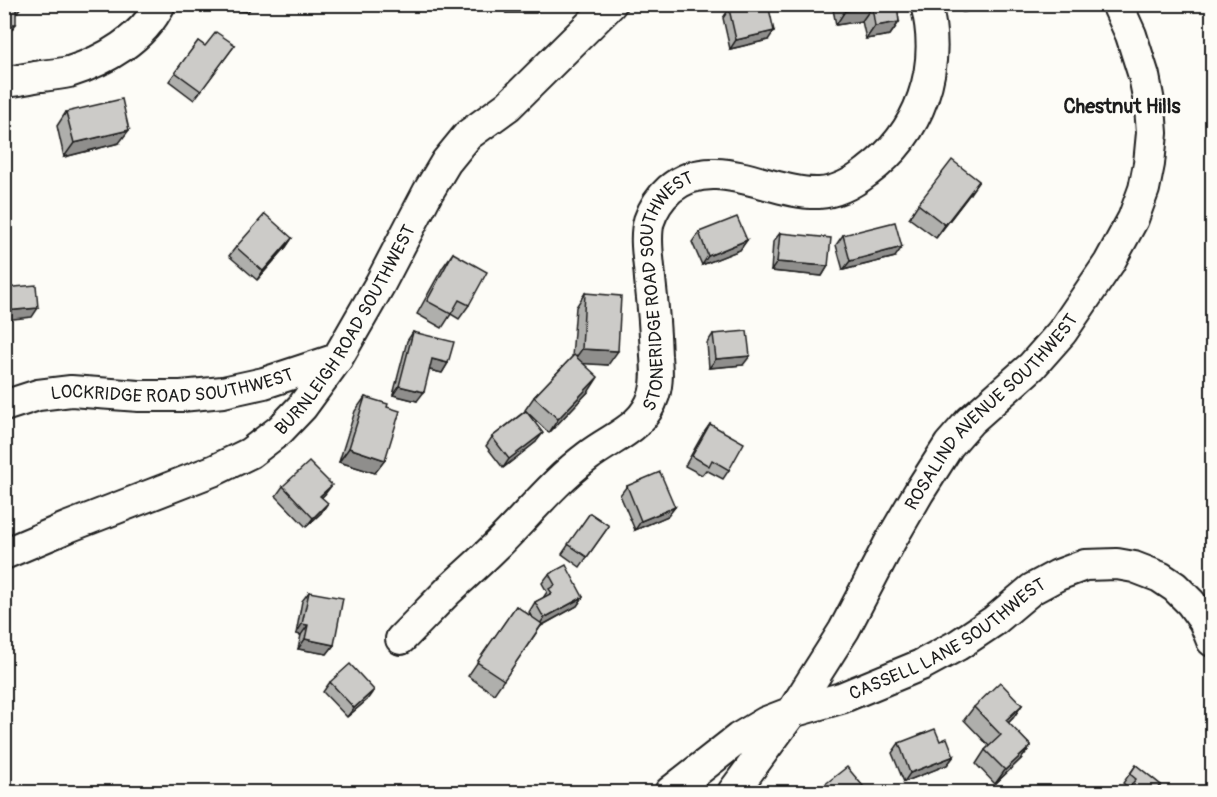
<svg xmlns="http://www.w3.org/2000/svg" width="1217" height="797" viewBox="0 0 1217 797" font-family="Pangolin,sans-serif">
<rect width="100%" height="100%" fill="#fdfcf7"/>
<filter id="ink" filterUnits="userSpaceOnUse"><feTurbulence type="fractalNoise" baseFrequency=".0167" numOctaves="2"/><feDisplacementMap in="SourceGraphic" scale="12" xChannelSelector="R" yChannelSelector="G"/><feConvolveMatrix kernelMatrix="1 2 1 2 8 2 1 2 1" color-interpolation-filters="sRGB"/></filter>
<g filter="url(#ink)">
<g fill="none" stroke-linecap="round" stroke-linejoin="round">
<g stroke="#1c1c1c" stroke-width="34">
<g id="minor">
<path d="M4,82C17,81 29,78 41,76C50,75 60,74 69,72C104,61 143,39 160,4"/>
<path id="s1" d="M4,406L38,395L71,391L139,396H181L223,392L264,383L337,359"/>
<path id="s2" d="M4,554L68,527L215,470L250,453L280,430L302,407L337,359L380,284L428,192L446,162L468,135L508,106L611,4"/>
<path id="s3" d="M401,639C417,623 433,606 449,590C464,576 480,562 495,547C526,517 553,482 588,456C614,436 643,429 654,395C658,382 657,369 656,356C655,330 653,305 650,279C649,260 644,239 649,221C653,209 661,197 670,189C714,152 771,195 819,193C838,192 853,183 867,172C920,133 943,69 926,4"/>
<path id="s4" d="M670,792L739,738L766,722L792,712L841,698L921,665L958,645L994,621L1032,589L1058,575L1085,565L1117,564L1134,567L1160,577L1175,587L1191,603L1204,621L1212,641"/>
<path id="s5" d="M733,792L792,712L844,630L890,542L919,492L949,445L970,421L1032,366L1062,332L1109,263L1133,219L1144,189L1149,164L1152,133L1150,107L1144,76L1131,35L1117,4"/>
</g>
</g>
<use href="#minor" stroke="#fdfcf7" stroke-width="30"/>
</g>
<g fill="#afafac" stroke="#1c1c1c" stroke-width="1.5">
<path d="M506,4H542L536,13H506Z"/>
<path d="M832,4H897L899,22L890,35L866,39L862,21L836,25Z"/>
<path d="M962,4H1008L963,12Z"/>
<path d="M729,9L768,40L730,49L723,18Z"/>
<path d="M198,41L205,46L235,45L194,100L169,81Z"/>
<path d="M66,112L119,143L64,157L57,126Z"/>
<path d="M969,195L936,238L909,218L918,204Z"/>
<path d="M699,232L747,240L740,250L702,265L692,242Z"/>
<path d="M780,233L828,266L822,276L771,271L773,242Z"/>
<path d="M843,235L895,257L843,270L836,245Z"/>
<path d="M292,238L286,247L257,280L229,256L236,247Z"/>
<path d="M453,253L469,305L459,319L451,314L442,328L417,314L443,267Z"/>
<path d="M585,293L608,365L584,363L589,391L549,433L527,412L536,442L503,468L486,446L492,437L525,411V410L534,397L572,357L576,307Z"/>
<path d="M413,332L448,363L442,373L429,370L417,401L393,395L407,341Z"/>
<path d="M713,334L743,365L709,368L707,343Z"/>
<path d="M365,397L387,407L385,460L375,473L339,462L355,411Z"/>
<path d="M710,424L729,470L723,479L706,470L702,475L685,466L703,434Z"/>
<path d="M283,486L325,494L322,497L321,513L306,527L276,496Z"/>
<path d="M627,486L675,507L668,516L635,530L620,495Z"/>
<path d="M590,513L609,526L580,567L562,554Z"/>
<path d="M549,574L583,597L577,606L541,626L494,694L468,676L516,606L531,616L529,612L535,602L543,598L547,592L542,583Z"/>
<path d="M309,592L334,645L327,654L298,649L301,635L296,634L302,601Z"/>
<path d="M330,682L367,700L347,717L323,692Z"/>
<path d="M1022,705L1013,718L1008,723L1031,746L1021,759L995,784L976,764L985,750L989,746L964,720L974,707Z"/>
<path d="M940,741L954,756L947,765L904,782L892,753L899,743Z"/>
<path d="M1136,765L1161,785L1129,788L1123,783Z"/>
</g>
<g fill="#8f8e8c" stroke="#1c1c1c" stroke-width="1.5">
<path d="M13,4H23L16,14H6Z"/>
<path d="M230,4H253L248,12L227,9Z"/>
<path d="M512,4H542L536,13H506Z"/>
<path d="M969,4H1008L963,12Z"/>
<path d="M872,7L862,21L836,25L845,11Z"/>
<path d="M899,22L890,35L866,39L875,26Z"/>
<path d="M4,24H16L6,37H4Z"/>
<path d="M774,31L768,40L730,49L736,40Z"/>
<path d="M129,130L119,143L64,157L74,143Z"/>
<path d="M4,157H10L4,164Z"/>
<path d="M979,181L969,195L936,238L945,225Z"/>
<path d="M292,238L286,247L257,280L263,271Z"/>
<path d="M747,240L740,250L702,265L708,256Z"/>
<path d="M902,247L895,257L843,270L850,261Z"/>
<path d="M777,262L828,266L822,276L771,271Z"/>
<path d="M38,308L32,317L4,320V311Z"/>
<path d="M582,349L618,351L608,365L572,363Z"/>
<path d="M750,356L743,365L709,368L716,359Z"/>
<path d="M432,359L448,363L442,373L426,369Z"/>
<path d="M598,377L589,391L549,433L558,419Z"/>
<path d="M399,386L424,392L417,401L393,395Z"/>
<path d="M543,433L536,442L503,468L509,459Z"/>
<path d="M349,448L385,460L375,473L339,462Z"/>
<path d="M332,485L325,494L314,505L320,496Z"/>
<path d="M328,503L321,513L306,527L313,518Z"/>
<path d="M675,507L668,516L635,530L641,521Z"/>
<path d="M583,597L577,606L537,628L544,618Z"/>
<path d="M302,624L308,625L301,635L296,634Z"/>
<path d="M305,639L334,645L327,654L298,649Z"/>
<path d="M374,690L367,700L347,717L354,708Z"/>
<path d="M1022,705L1013,718L999,732L1006,720Z"/>
<path d="M1031,746L1021,759L995,784L1005,770Z"/>
<path d="M954,756L947,765L904,782L910,773Z"/>
</g>
<g fill="#cccbc8" stroke="#1c1c1c" stroke-width="1.5">
<rect x="4" y="4" width="12" height="20"/>
<path d="M748,4H768L774,31L736,40L729,9Z"/>
<path d="M844,4H897L899,22L875,26L872,7L845,11Z"/>
<path d="M216,32L235,45L201,91L175,72L198,41L205,46Z"/>
<path d="M122,99L129,130L74,143L66,112Z"/>
<path d="M9,129L10,157H4V130Z"/>
<path d="M952,160L979,181L945,225L918,204Z"/>
<path d="M265,214L292,238L263,271L236,247Z"/>
<path d="M737,217L747,240L708,256L699,232Z"/>
<path d="M895,222L902,247L850,261L843,235Z"/>
<path d="M780,233L831,238L828,266L777,262Z"/>
<path d="M453,253L487,272L469,305L459,300L451,314L427,301Z"/>
<path d="M36,285L38,308L4,311V288Z"/>
<path d="M585,293L621,296L618,351L582,349Z"/>
<path d="M747,331L750,356L716,359L713,334Z"/>
<path d="M413,332L454,342L448,363L432,359L424,392L399,386Z"/>
<path d="M574,355L598,377L558,419L534,397Z"/>
<path d="M365,397L388,404L387,407L400,411L385,460L349,448Z"/>
<path d="M526,411L543,433L509,459L492,437Z"/>
<path d="M710,424L744,443L729,470L712,460L709,466L692,456Z"/>
<path d="M309,462L332,485L320,496L328,503L313,518L283,486Z"/>
<path d="M660,472L675,507L641,521L627,486Z"/>
<path d="M590,513L609,526L587,557L568,544Z"/>
<path d="M566,565L583,597L544,618L535,602L552,593L549,589L555,585L549,574Z"/>
<path d="M309,592L343,598L334,645L305,639L308,625L302,624Z"/>
<path d="M516,606L542,624L504,680L477,662Z"/>
<path d="M350,664L374,690L354,708L330,682Z"/>
<path d="M1000,682L1022,705L1006,720L1031,746L1005,770L985,750L1001,735L974,707Z"/>
<path d="M935,729L940,741L947,738L954,756L910,773L899,743Z"/>
<path d="M1136,765L1161,785L1155,792H1125L1136,779L1130,774Z"/>
<path d="M847,767L868,792H822L819,789Z"/>
</g>
</g>
<g text-anchor="middle" dominant-baseline="central" stroke-width="6" stroke-linejoin="round" paint-order="stroke">
<g font-size="18" fill="#1c1c1c" stroke="#fdfcf7">
<text stroke="none"><textPath href="#s3" startOffset="465">STONERIDGE ROAD SOUTHWEST</textPath></text>
<text stroke="none"><textPath href="#s2" startOffset="424">BURNLEIGH ROAD SOUTHWEST</textPath></text>
<text stroke="none"><textPath href="#s1" startOffset="171">LOCKRIDGE ROAD SOUTHWEST</textPath></text>
<text stroke="none"><textPath href="#s5" startOffset="462">ROSALIND AVENUE SOUTHWEST</textPath></text>
<text stroke="none"><textPath href="#s4" startOffset="320">CASSELL LANE SOUTHWEST</textPath></text>
</g>
<g font-size="20" font-weight="bold" fill="#1c1c1c" stroke="#fdfcf7">
<text x="1122" y="106">Chestnut Hills</text>
</g>
</g>
<rect width="1217" height="797" fill="none" stroke="#fdfcf7" stroke-width="24"/>
<rect x="12" y="12" width="1193" height="773" fill="none" stroke="#1c1c1c" stroke-width="2" filter="url(#ink)"/>
</svg>
